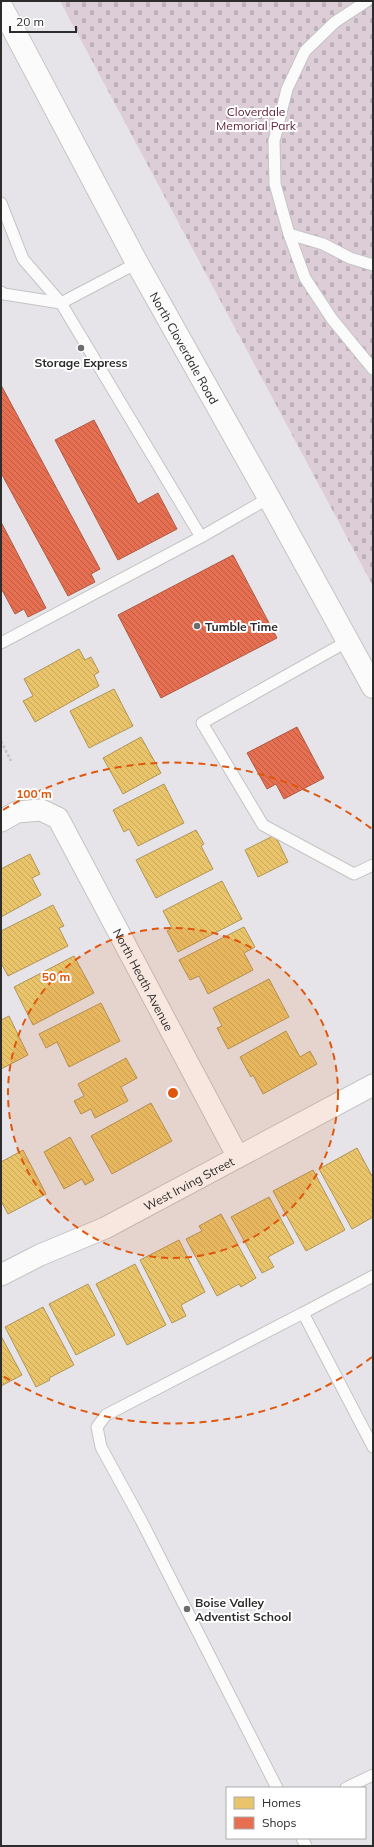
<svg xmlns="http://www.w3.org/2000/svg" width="374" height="1847" viewBox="0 0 374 1847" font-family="Mulish,sans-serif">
<defs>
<pattern id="cemetery-stones" width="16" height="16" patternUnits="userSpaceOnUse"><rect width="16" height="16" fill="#dccdd7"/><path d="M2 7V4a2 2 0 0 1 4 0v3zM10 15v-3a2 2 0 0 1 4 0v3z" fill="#bdb0b9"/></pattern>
<pattern id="homes-back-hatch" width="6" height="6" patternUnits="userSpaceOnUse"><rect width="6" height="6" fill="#e9c46a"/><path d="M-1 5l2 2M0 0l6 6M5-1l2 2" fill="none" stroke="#c8a95c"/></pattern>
<pattern id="shops-back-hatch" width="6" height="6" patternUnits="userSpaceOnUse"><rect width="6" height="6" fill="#e76f51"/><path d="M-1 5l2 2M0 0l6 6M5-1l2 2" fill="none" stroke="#bb5b43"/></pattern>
</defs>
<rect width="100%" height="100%" fill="#e6e4e9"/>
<path fill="url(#cemetery-stones)" d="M60,1H373V586Z"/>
<g fill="url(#homes-back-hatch)" stroke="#b09657">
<path d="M79,649L85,660L91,657L99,672L94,675L99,686L35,722L23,701L33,696L24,679Z"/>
<path d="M114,689L133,726L89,748L70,711Z"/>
<path d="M141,737L161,773L123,794L103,758Z"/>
<path d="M164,784L184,823L138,846L129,829L124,832L113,810Z"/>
<path d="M196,830L204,844L201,846L213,869L156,898L136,860Z"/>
<path d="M275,835L288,862L258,877L245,850Z"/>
<path d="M30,854L40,874L32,878L41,895L1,917V869Z"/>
<path d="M222,881L242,919L178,952L167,931L172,928L163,911Z"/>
<path d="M53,905L64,926L59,928L68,946L8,976L1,963V931Z"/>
<path d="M244,927L255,947L244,953L253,970L208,994L199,976L190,980L179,960Z"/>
<path d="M74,956L94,993L33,1025L14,987Z"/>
<path d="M269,979L289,1017L228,1049L217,1028L222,1026L213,1008Z"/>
<path d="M101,1003L120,1041L69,1067L57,1042L46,1048L39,1034Z"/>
<path d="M9,1016L28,1055L1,1069V1020Z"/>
<path d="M286,1031L300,1057L310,1051L317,1064L263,1094L253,1075L251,1077L240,1057Z"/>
<path d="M126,1058L137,1078L121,1087L128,1101L95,1118L91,1109L81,1114L74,1101L84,1096L78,1084Z"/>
<path d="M151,1103L172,1141L112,1174L91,1136Z"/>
<path d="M70,1137L94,1180L85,1185L82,1179L64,1189L44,1152Z"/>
<path d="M357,1148L373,1178V1217L352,1229L319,1169Z"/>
<path d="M23,1150L46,1194L8,1214L1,1201V1162Z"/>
<path d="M313,1170L345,1230L306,1251L273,1191Z"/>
<path d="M269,1197L294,1243L268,1257L274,1267L262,1273L231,1217Z"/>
<path d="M221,1214L256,1278L241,1287L239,1284L217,1296L186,1239L202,1231L199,1226Z"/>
<path d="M179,1240L205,1292L181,1305L186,1316L172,1323L140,1260Z"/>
<path d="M135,1264L166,1325L127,1345L96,1284Z"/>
<path d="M88,1284L115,1335L76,1355L49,1304Z"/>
<path d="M43,1307L74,1365L49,1378L50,1380L36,1387L5,1327Z"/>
<path d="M1,1336L22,1375L1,1386Z"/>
</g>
<g fill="url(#shops-back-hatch)" stroke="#af5b46">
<path d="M1,385L100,569L91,574L95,582L68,596L1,473Z"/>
<path d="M94,420L138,504L158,493L177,529L118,560L55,440Z"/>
<path d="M1,522L46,608L28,617L24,609L15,614L1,588Z"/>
<path d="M233,555L277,638L161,698L118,615Z"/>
<path d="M297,727L324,778L284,799L276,784L267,789L247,753Z"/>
</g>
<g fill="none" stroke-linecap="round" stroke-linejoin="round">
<g stroke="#c3c4c4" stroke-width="13">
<g id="lane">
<path d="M367,1L335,22L305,51L287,89L274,141L275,184L289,234L305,278L332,319L373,369"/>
<path d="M1,203L23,259L61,303"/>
<path d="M289,234L323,244L350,258L373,265"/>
<path d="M137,263L61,303L201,537L269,498"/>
<path d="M1,292L4,294L61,303"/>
<path d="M348,641L202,723L263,825L354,874L373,865"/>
<path d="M1,643L201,537"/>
<path d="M373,1276L303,1313L373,1447"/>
<path d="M277,1788L142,1522L101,1447L97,1427L106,1415L303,1313"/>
<path d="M346,1788L373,1775"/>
<path d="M302,1838L306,1846"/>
</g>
</g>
<g stroke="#c3c4c4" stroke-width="23">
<g id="street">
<path id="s1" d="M1,821L17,812L41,810L58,818L238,1157"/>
<path id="s2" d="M1,1275L40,1255L105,1228L373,1085"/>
</g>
</g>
<g stroke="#c3c4c4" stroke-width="24">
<g id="secondary">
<path id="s3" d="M1,6L137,263L269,498L373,687"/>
</g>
</g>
<path stroke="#c4c4c4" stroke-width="2.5" stroke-dasharray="3 2" stroke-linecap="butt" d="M1,741L11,761"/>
<use href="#lane" stroke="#fbfbfc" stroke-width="11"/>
<use href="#street" stroke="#fbfbfc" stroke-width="21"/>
<use href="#secondary" stroke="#fbfbfc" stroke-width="22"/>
</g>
<circle cx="173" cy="1093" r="165" fill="#df570e" fill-opacity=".12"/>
<g fill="none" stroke="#df570e" stroke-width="2" stroke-dasharray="7 5">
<circle cx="173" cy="1093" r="165"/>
<path d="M372 1357A330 330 0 0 1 3 1376M3 810A330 330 0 0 1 372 829"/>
</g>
<g fill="#6d6c6e" stroke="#fff" stroke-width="1.5">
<circle cx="81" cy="348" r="4"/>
<circle cx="197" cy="626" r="4"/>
<circle cx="187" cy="1609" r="4"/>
</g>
<g text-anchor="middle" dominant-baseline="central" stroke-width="4" stroke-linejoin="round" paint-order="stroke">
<g font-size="12" fill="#632336" stroke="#fff">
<text x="256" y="111">Cloverdale<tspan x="256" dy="14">Memorial Park</tspan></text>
</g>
<g font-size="12" fill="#2c2c2c" stroke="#fff">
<text stroke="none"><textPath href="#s3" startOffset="388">North Cloverdale Road</textPath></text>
<text stroke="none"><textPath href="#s1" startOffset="244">North Heath Avenue</textPath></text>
<text stroke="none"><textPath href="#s2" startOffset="209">West Irving Street</textPath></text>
</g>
<g font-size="12" font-weight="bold" fill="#2c2c2c" stroke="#fff" text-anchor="start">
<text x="81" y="362" text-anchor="middle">Storage Express</text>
<text x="205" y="626">Tumble Time</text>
<text x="195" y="1602">Boise Valley<tspan x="195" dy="14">Adventist School</tspan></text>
</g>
</g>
<circle cx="173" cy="1093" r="6" fill="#df570e" stroke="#fff" stroke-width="2"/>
<g font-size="12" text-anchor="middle" font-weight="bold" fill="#df570e" stroke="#fff" stroke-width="4" stroke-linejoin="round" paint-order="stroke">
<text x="34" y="798">100 m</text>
<text x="56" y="981">50 m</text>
</g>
<rect width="374" height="1847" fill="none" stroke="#2c2c2c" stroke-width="4"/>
<rect x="226" y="1787" width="140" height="52" fill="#ffffff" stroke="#ababab"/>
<rect x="234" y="1797" width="20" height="12" fill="#e9c46a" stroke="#ababab"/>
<text x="262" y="1807" font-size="12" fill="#2c2c2c">Homes</text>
<rect x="234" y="1817" width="20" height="12" fill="#e76f51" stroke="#ababab"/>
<text x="262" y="1827" font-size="12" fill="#2c2c2c">Shops</text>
<path d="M10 26v6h66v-6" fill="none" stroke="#2c2c2c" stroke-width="2"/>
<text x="16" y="26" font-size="12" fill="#2c2c2c" stroke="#ffffff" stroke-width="3" paint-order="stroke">20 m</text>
</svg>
